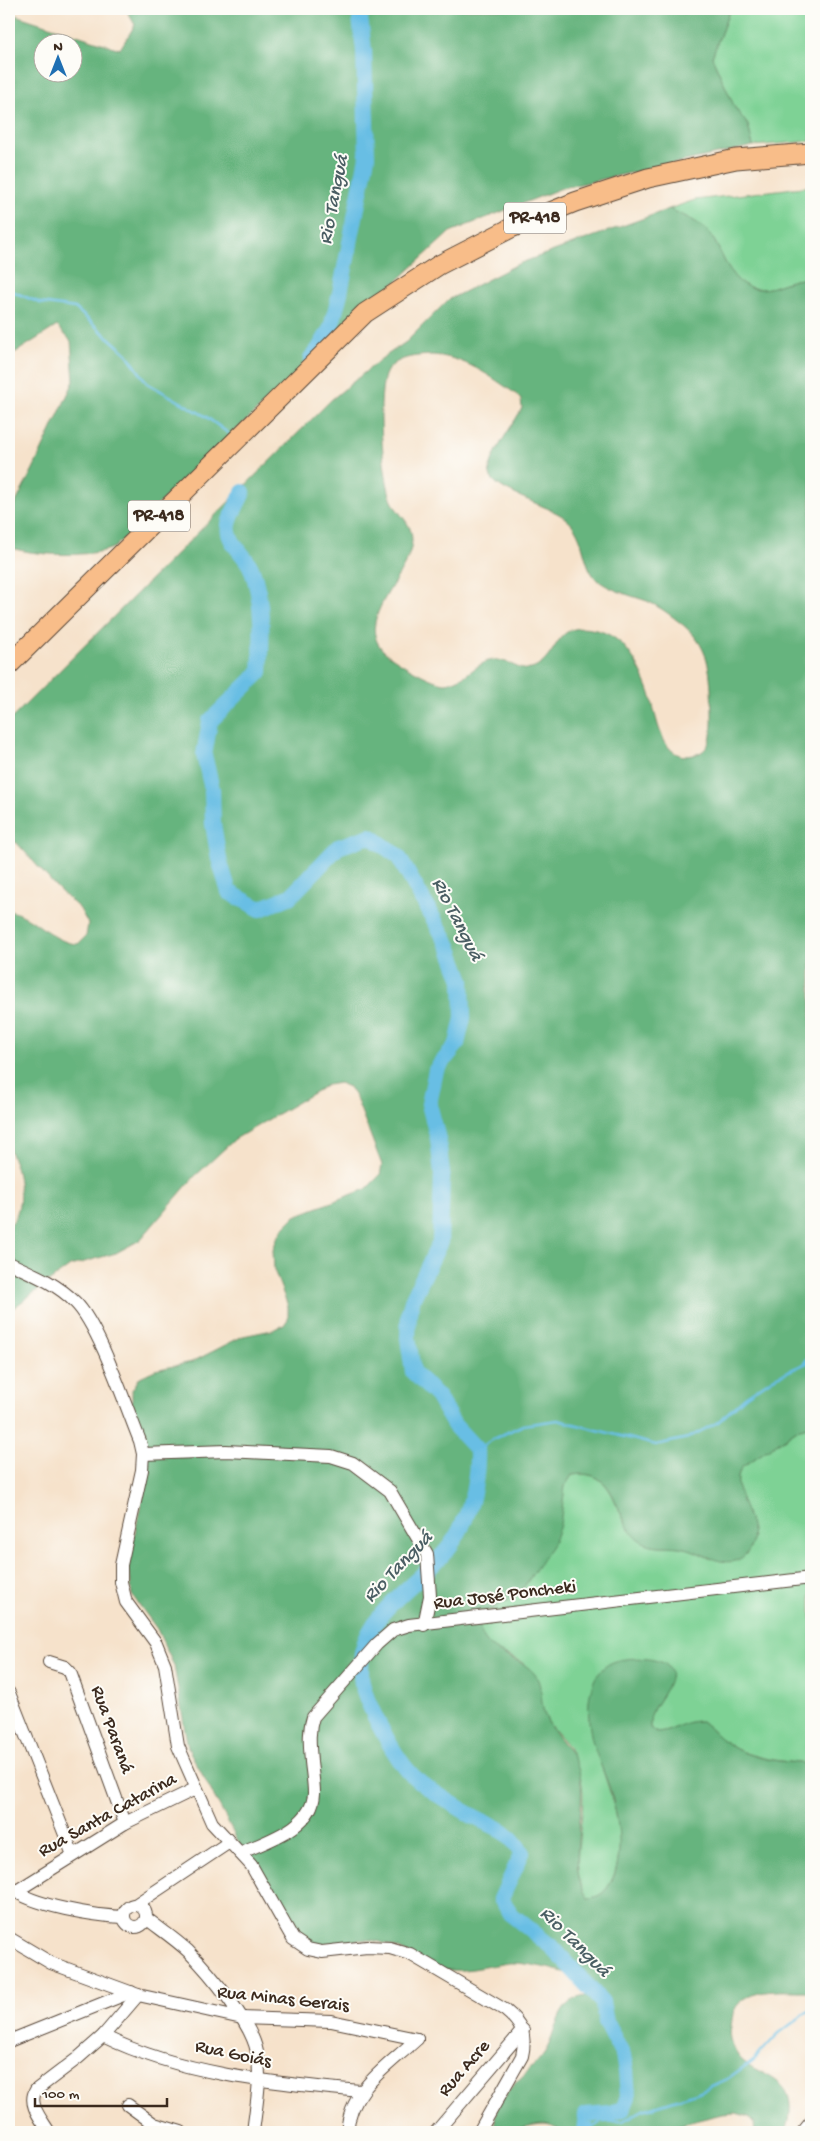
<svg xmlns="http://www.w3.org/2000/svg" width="820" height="2141" viewBox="0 0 820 2141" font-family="'Gochi Hand',sans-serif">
<rect width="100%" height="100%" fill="#fdfcf7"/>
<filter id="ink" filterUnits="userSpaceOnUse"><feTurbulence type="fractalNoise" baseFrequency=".02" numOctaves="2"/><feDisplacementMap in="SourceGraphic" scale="10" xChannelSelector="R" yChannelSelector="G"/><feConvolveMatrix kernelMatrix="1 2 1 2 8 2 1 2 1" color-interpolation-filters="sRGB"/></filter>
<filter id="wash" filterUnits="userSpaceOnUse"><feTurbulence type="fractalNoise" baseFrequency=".0096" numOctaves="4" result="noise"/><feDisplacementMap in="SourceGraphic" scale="20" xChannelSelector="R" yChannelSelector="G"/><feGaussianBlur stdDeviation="1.12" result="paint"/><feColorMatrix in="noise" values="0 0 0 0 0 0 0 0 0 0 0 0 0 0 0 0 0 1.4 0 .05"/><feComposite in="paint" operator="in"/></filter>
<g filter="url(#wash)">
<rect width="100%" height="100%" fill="#f6e2cb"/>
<g fill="#7ed295" stroke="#5c7e5a">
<path d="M730,9H811V141L753,146L748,125L735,108L712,57Z"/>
<path d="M811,186V279C789,277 776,290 759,289C726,286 725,251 708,232C698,221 682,215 669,209L695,200Z"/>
<path d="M811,1425V1764C786,1762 749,1759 728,1744C718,1738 711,1728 701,1721C679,1721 675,1732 657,1733L650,1728V1718L653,1710L666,1688L671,1676L591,1733C602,1777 635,1836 611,1882C606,1891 600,1899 588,1898C564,1867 590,1814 581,1779C578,1769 573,1756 568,1747C560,1735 549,1728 544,1713C538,1694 543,1684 528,1668C511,1649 486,1660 479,1625C493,1603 504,1606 520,1591C537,1577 559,1509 565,1486L572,1475C619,1467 611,1517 638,1538C653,1550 668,1544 686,1548C694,1550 703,1555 711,1559L751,1527C746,1509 730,1485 742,1467L800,1428Z"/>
</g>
<g fill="#66b47e" stroke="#506f4e" fill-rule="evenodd">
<path d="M126,9H730L712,57L735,108L748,125L753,146L562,188L450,232L195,468L115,547C93,558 32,556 9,547V516L33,469L74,381L71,341L57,326L16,352L9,353V13L120,49L135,25ZM42,42H72V72H42Z"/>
<path d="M669,209C682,215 698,221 708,232C725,251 726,286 759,289C776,290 789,277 811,279V1425L800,1428L742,1467C724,1494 769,1529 746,1554C728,1573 703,1552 685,1548C668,1544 652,1550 637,1538C612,1515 618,1467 572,1475L565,1486L560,1525L553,1544L521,1591L511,1599L488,1611L479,1625C486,1659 515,1652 534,1673C543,1684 540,1700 544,1713C551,1735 573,1748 579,1771C589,1808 564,1867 588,1898C599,1898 606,1891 611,1882C624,1858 619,1825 613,1800C609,1783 601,1767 595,1750C586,1724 582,1674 613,1662C626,1657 647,1657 661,1662C684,1670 659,1698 653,1710C650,1716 650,1721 650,1728L657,1733C675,1732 679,1721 701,1721C711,1728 718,1738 728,1744C750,1760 785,1762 811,1764V1991C789,1992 745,1985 734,2011C732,2016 732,2022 731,2026C728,2038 734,2053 743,2061C756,2072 777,2076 786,2091C793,2103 790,2120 786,2132H755L754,2122L750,2117L736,2113L722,2114L651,2132H561C545,2115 525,2131 506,2130C503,2130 498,2127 495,2126C492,2093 529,2076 545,2052C555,2036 556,2014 570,2002C578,1995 590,1998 598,1990L595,1983C575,1974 530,1962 509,1963C490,1965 469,1972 449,1970C421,1966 398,1943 370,1940C345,1938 323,1950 299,1939L257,1876L188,1748L174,1666L157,1629L132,1595L129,1562L146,1480L147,1446L146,1437L132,1404V1390L140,1377L155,1370L192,1362L243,1336L272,1330L284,1325L288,1319V1306L274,1270L273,1250L277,1238L285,1226L295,1216L366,1189L380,1175L382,1165L356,1098L349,1087L339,1083L327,1085L235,1139L194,1177L140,1240L116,1253L70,1266L9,1311V1226C23,1213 21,1185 16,1167C14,1160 10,1153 9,1145C7,1118 21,1107 9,1081V911C35,915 51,943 78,944L86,936L88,924L80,909L57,888L17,843L9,839V721L331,400L381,359L406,342L448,300L518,264ZM432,355C465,357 490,376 516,394L521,400L522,408C514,424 486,460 490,475C494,491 550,506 565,518C588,535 580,568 600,582C613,591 632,596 647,601C658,606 668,613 678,621C712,646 710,672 712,710C712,725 714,749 697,754C658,767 657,710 648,688C638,663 624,636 596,630C555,620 560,652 538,666C523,676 512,661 497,660C484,659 474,670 464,676C459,679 452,682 446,683C434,684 395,661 385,652C350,620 413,574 412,539C412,522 398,515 392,501C383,480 375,390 387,371C398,356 416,356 432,355Z"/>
</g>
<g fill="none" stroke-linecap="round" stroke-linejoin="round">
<g stroke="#67bee4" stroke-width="2.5">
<path d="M9,290L40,303L75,308L127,354L147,383L205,416L228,433"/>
<path d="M804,1363L811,1354"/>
<path d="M477,1450L493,1439L523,1425L558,1420L656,1445L688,1438L718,1422L745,1397L773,1378L811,1361"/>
<path d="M586,2132L601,2122L623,2121L643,2110L696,2093L727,2079L755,2059L778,2034L811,2009"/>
</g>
<g stroke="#67bee4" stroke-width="16">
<path d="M311,358L318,350L331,328L340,293L367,157L364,51L359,9"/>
<path d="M243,492C239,502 231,514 229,524C225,541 245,554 251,568C264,600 262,639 260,672L210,721L204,755L212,789L213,824L219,859L229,892L260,909L291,896L338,847L370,836L398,856L449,946L462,980L463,1018L457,1044L436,1070L429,1104L438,1139L442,1173L440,1242L413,1298L409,1312L408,1338L413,1372L437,1396L454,1425L477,1450C478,1482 470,1519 450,1546C424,1581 371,1607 362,1653C361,1663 360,1674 362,1683C367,1706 396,1760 413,1776C428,1790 448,1801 466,1812C493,1830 502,1821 522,1853L501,1899L512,1915L553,1948L602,2002L606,2022L623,2056L626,2070L628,2097L623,2109L610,2113L586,2115L584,2132"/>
</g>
</g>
</g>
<g filter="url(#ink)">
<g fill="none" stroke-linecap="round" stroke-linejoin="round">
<g stroke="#574638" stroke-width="14">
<g id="minor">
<path d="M9,1263C33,1274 56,1283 75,1302C99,1325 126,1407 140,1441L143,1454L142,1470L121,1565V1582L126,1602L156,1643L165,1665L178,1746L212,1823L251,1865L293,1939L308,1949L322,1952L367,1947L390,1948L410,1954L505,2010C521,2023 527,2034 522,2056L479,2132"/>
<path d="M143,1454L226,1451L331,1456L353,1463L390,1491L427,1554L430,1596L424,1625"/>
<path d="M49,1662L65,1667L70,1672L125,1823"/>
<path d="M9,1693L73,1855"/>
<path d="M240,1853C266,1841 313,1828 314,1793C314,1783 312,1772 311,1762C310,1746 308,1732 313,1717L377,1644L393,1630L409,1625L811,1578"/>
<path d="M11,1888C32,1906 96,1916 124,1917"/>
<path d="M15,1892L125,1823L195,1789"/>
<path d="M135,1905L228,1843"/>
<circle cx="135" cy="1916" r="11"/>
<path d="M146,1918C160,1929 175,1939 188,1951C209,1972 252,2023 257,2052C262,2078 256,2106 253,2132"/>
<path d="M9,1938L51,1963L138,1995L242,2018L331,2021L417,2039"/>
<path d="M103,2036C182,2075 274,2083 361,2091"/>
<path d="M9,2041L131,1992"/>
<path d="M128,2105L154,2124L181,2132"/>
<path d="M49,2132C42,2120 27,2104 36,2090L78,2058L103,2036L138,1995"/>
<path d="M347,2132C350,2089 387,2067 417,2039"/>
<path d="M436,2132L523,2030"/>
<path d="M803,2132L811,2122"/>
</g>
</g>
<g stroke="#574638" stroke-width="21">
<path id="highway" d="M9,665L365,313L439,265L511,228L575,202L648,178L736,159L811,153"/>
</g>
<use href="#minor" stroke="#fff" stroke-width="12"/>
<use href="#highway" stroke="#f8bd89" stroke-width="19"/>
</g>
</g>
<g text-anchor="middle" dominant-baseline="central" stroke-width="4" stroke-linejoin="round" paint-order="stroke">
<g fill="#fdfcf7" stroke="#75695f" stroke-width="1">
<rect x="504" y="202.5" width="62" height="31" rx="4"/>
<rect x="128" y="500.5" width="62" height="31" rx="4"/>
</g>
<g font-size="18" font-weight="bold" fill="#3b2a1e">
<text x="535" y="218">PR-418</text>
<text x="159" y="516">PR-418</text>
</g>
<g font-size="19" fill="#3b2a1e" stroke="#fdfcf7">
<text transform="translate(505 1596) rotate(-7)">Rua José Poncheki</text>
<text transform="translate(111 1730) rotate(70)">Rua Paraná</text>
<text transform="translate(108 1816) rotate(-29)">Rua Santa Catarina</text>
<text transform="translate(283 2000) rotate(6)">Rua Minas Gerais</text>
<text transform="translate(233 2055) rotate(12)">Rua Goiás</text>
<text transform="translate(465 2069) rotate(-49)">Rua Acre</text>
</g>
<g font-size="20" font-style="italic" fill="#4a5e63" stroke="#fdfcf7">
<text transform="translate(335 200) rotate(-79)">Rio Tanguá</text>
<text transform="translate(456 920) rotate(63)">Rio Tanguá</text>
<text transform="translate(399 1568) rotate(-46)">Rio Tanguá</text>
<text transform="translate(574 1943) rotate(45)">Rio Tanguá</text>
</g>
</g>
<rect width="820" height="2141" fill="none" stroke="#fdfcf7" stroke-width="30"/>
<g transform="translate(58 58)"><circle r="24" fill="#fdfcf7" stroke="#afa8a0"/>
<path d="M0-4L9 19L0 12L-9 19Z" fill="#1f6fb2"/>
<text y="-8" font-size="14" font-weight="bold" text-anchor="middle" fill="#3b2a1e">N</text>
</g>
<path d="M35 2098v8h132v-8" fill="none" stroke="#3b2a1e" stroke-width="2.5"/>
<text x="42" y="2098" font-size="15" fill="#3b2a1e" stroke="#fdfcf7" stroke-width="4" paint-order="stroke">100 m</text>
</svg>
